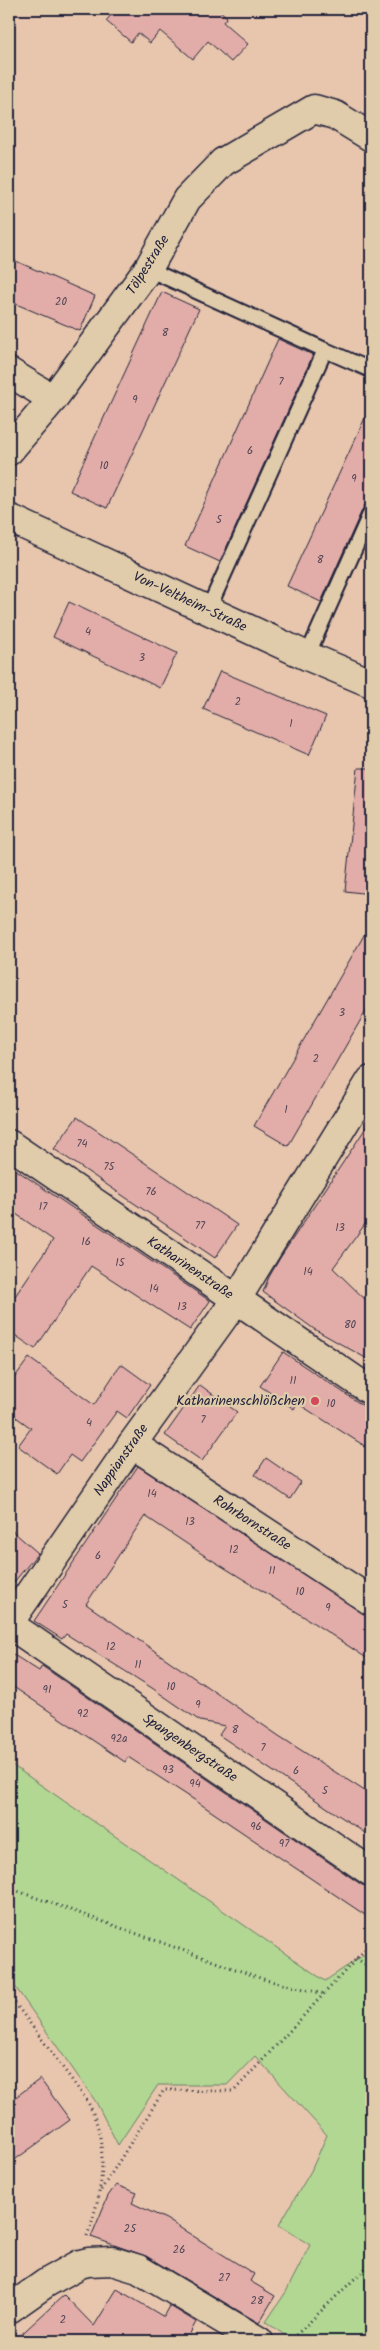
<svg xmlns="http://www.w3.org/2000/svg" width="380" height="2350" viewBox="0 0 380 2350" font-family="Kalam,sans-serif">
<rect width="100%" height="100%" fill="#e7c6ad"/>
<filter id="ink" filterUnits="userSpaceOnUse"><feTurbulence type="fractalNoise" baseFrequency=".02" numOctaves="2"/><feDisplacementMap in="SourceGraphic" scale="10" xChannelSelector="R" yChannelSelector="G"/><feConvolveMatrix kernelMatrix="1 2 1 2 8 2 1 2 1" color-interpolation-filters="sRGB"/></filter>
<g filter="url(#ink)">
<path fill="#b1d792" stroke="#6a7c66" d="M9,1763L325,1981L371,1950V2341H293L266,2322L286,2292L310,2245L279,2225L311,2171L327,2135L255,2056L227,2085H158L118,2145L96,2102L9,1978Z"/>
<g fill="#e2ada8" stroke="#22223b">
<path d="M116,9H218L227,17L223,22L248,44L231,62L208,41L193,59L160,31L150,43L138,33L131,42L106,21Z"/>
<path d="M9,258L95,296L80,331L9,301Z"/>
<path d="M162,292L199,309L107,508L70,491Z"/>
<path d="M278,339L313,355L220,562L185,546Z"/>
<path d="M371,405V497L363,508L321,602L287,586Z"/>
<path d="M69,602L177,653L160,688L53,637Z"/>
<path d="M220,671L326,716L309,755L203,709Z"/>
<path d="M358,768H371V894L345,891Z"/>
<path d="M371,923V1002L288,1146L254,1126Z"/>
<path d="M77,1117L237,1225L215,1258L54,1149Z"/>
<path d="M371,1120V1216L333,1268L371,1305V1361L314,1329L263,1292L269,1277L280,1258Z"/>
<path d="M9,1165L210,1301L190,1330L91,1266L35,1349L9,1331V1305L53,1240L9,1209Z"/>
<path d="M283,1352L371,1411V1450L297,1403L294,1409L260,1386Z"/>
<path d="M29,1358L94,1405L121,1364L150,1385L127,1418L117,1411L80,1462L70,1455L57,1474L18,1446L31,1428L9,1412V1385Z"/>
<path d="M200,1385L237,1412L202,1461L165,1435Z"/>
<path d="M266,1458L301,1482L290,1499L255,1475Z"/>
<path d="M138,1466L371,1618V1661L300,1614L202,1554L145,1516L86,1604L279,1736L371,1795V1837L219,1735L225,1726L200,1721L152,1688L66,1634L62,1639L34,1621Z"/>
<path d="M9,1528L38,1553L9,1588Z"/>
<path d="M9,1652L39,1671L42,1666L362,1885L371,1887V1919L196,1801L128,1757L125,1762L9,1684Z"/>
<path d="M40,2079L70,2120L9,2164V2102Z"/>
<path d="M116,2185L137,2193L132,2203L166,2219L254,2274L250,2281L275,2296L259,2323L146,2256L91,2237L108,2196Z"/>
<path d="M117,2289L164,2317L170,2306L196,2322L186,2341H14L64,2295L94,2326Z"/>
</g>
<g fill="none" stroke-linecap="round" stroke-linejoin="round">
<g stroke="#22223b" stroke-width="18">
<g id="service">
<path d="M148,269L325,350"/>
<path d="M208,610L325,350L371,370"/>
<path d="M307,656L371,512"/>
</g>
</g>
<g stroke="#22223b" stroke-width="31">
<g id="minor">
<path d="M9,372L53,399"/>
<path d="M9,451L53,399L148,269L187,199L223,162L314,109L335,115L371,137"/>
<path d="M9,518L307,656L371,683"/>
<path d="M9,1144L371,1391"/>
<path d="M132,1444L371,1601"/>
<path d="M9,1623L132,1444L236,1300L371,1080"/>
<path d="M9,1624L371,1872"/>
</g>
</g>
<g stroke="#22223b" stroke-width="31">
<path id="secondary" d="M9,2309L46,2283L80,2264L88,2262L112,2261L138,2269L259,2341"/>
</g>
<g stroke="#22223b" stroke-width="3" stroke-dasharray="1 4" stroke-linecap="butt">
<path d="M9,1888L266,1980L325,1994"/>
<path d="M356,1958L371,1969"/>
<path d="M9,1995L86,2099C111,2142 103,2192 87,2236"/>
<path d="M101,2190L164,2090L234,2091L371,1943"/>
<path d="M300,2341L294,2337L371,2263"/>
</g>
<use href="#service" stroke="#e0cbaa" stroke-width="14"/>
<use href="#minor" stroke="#e0cbaa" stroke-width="28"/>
<use href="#secondary" stroke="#e0cbaa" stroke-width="28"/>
</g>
</g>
<circle fill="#d1495b" stroke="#e0cbaa" stroke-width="2" cx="315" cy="1401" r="5"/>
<g text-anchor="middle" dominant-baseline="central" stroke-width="4.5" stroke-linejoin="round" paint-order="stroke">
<g font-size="11" fill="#524556">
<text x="61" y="302">20</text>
<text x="165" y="333">8</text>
<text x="281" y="382">7</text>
<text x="135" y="400">9</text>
<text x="250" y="451">6</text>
<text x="104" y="466">10</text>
<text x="354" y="479">9</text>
<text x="219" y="520">5</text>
<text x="320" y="560">8</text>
<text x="88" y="632">4</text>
<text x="142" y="658">3</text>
<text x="238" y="702">2</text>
<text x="291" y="724">1</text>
<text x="342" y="1013">3</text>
<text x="316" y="1059">2</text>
<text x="286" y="1110">1</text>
<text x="82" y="1144">74</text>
<text x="109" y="1167">75</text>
<text x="151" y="1192">76</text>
<text x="43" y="1207">17</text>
<text x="200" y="1226">77</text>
<text x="340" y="1228">13</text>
<text x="86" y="1242">16</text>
<text x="120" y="1263">15</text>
<text x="308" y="1272">14</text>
<text x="154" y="1289">14</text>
<text x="182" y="1307">13</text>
<text x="350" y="1325">80</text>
<text x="293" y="1381">11</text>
<text x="331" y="1404">10</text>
<text x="203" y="1420">7</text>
<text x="89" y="1423">4</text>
<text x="152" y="1494">14</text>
<text x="190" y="1522">13</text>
<text x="234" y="1550">12</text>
<text x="98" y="1556">6</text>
<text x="272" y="1571">11</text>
<text x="300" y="1592">10</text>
<text x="65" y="1605">5</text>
<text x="328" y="1608">9</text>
<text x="111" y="1647">12</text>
<text x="138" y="1665">11</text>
<text x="171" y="1687">10</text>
<text x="47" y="1690">91</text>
<text x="198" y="1705">9</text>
<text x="83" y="1714">92</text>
<text x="235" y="1730">8</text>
<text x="119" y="1739">92a</text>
<text x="263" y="1748">7</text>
<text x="168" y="1770">93</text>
<text x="296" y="1771">6</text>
<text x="195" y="1784">94</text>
<text x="325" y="1791">5</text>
<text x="256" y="1827">96</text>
<text x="284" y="1844">97</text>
<text x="130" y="2229">25</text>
<text x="179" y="2250">26</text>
<text x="224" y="2278">27</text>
<text x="257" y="2301">28</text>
<text x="63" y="2320">2</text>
</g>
<g font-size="14" fill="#22223b" stroke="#e0cbaa">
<text transform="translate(148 265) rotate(-58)">Tölpestraße</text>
<text transform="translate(190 602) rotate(25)">Von-Veltheim-Straße</text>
<text transform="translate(190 1268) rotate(34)">Katharinenstraße</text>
<text transform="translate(121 1460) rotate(-55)">Nappianstraße</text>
<text transform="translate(252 1523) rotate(33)">Rohrbornstraße</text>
<text transform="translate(190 1748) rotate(34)">Spangenbergstraße</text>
</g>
<g font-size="14" fill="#22223b" stroke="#e0cbaa" text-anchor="end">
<text x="305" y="1401">Katharinenschlößchen</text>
</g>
</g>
<rect width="380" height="2350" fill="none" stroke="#e0cbaa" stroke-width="30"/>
<rect x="15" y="15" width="350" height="2320" fill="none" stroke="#22223b" stroke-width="2" filter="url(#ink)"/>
</svg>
